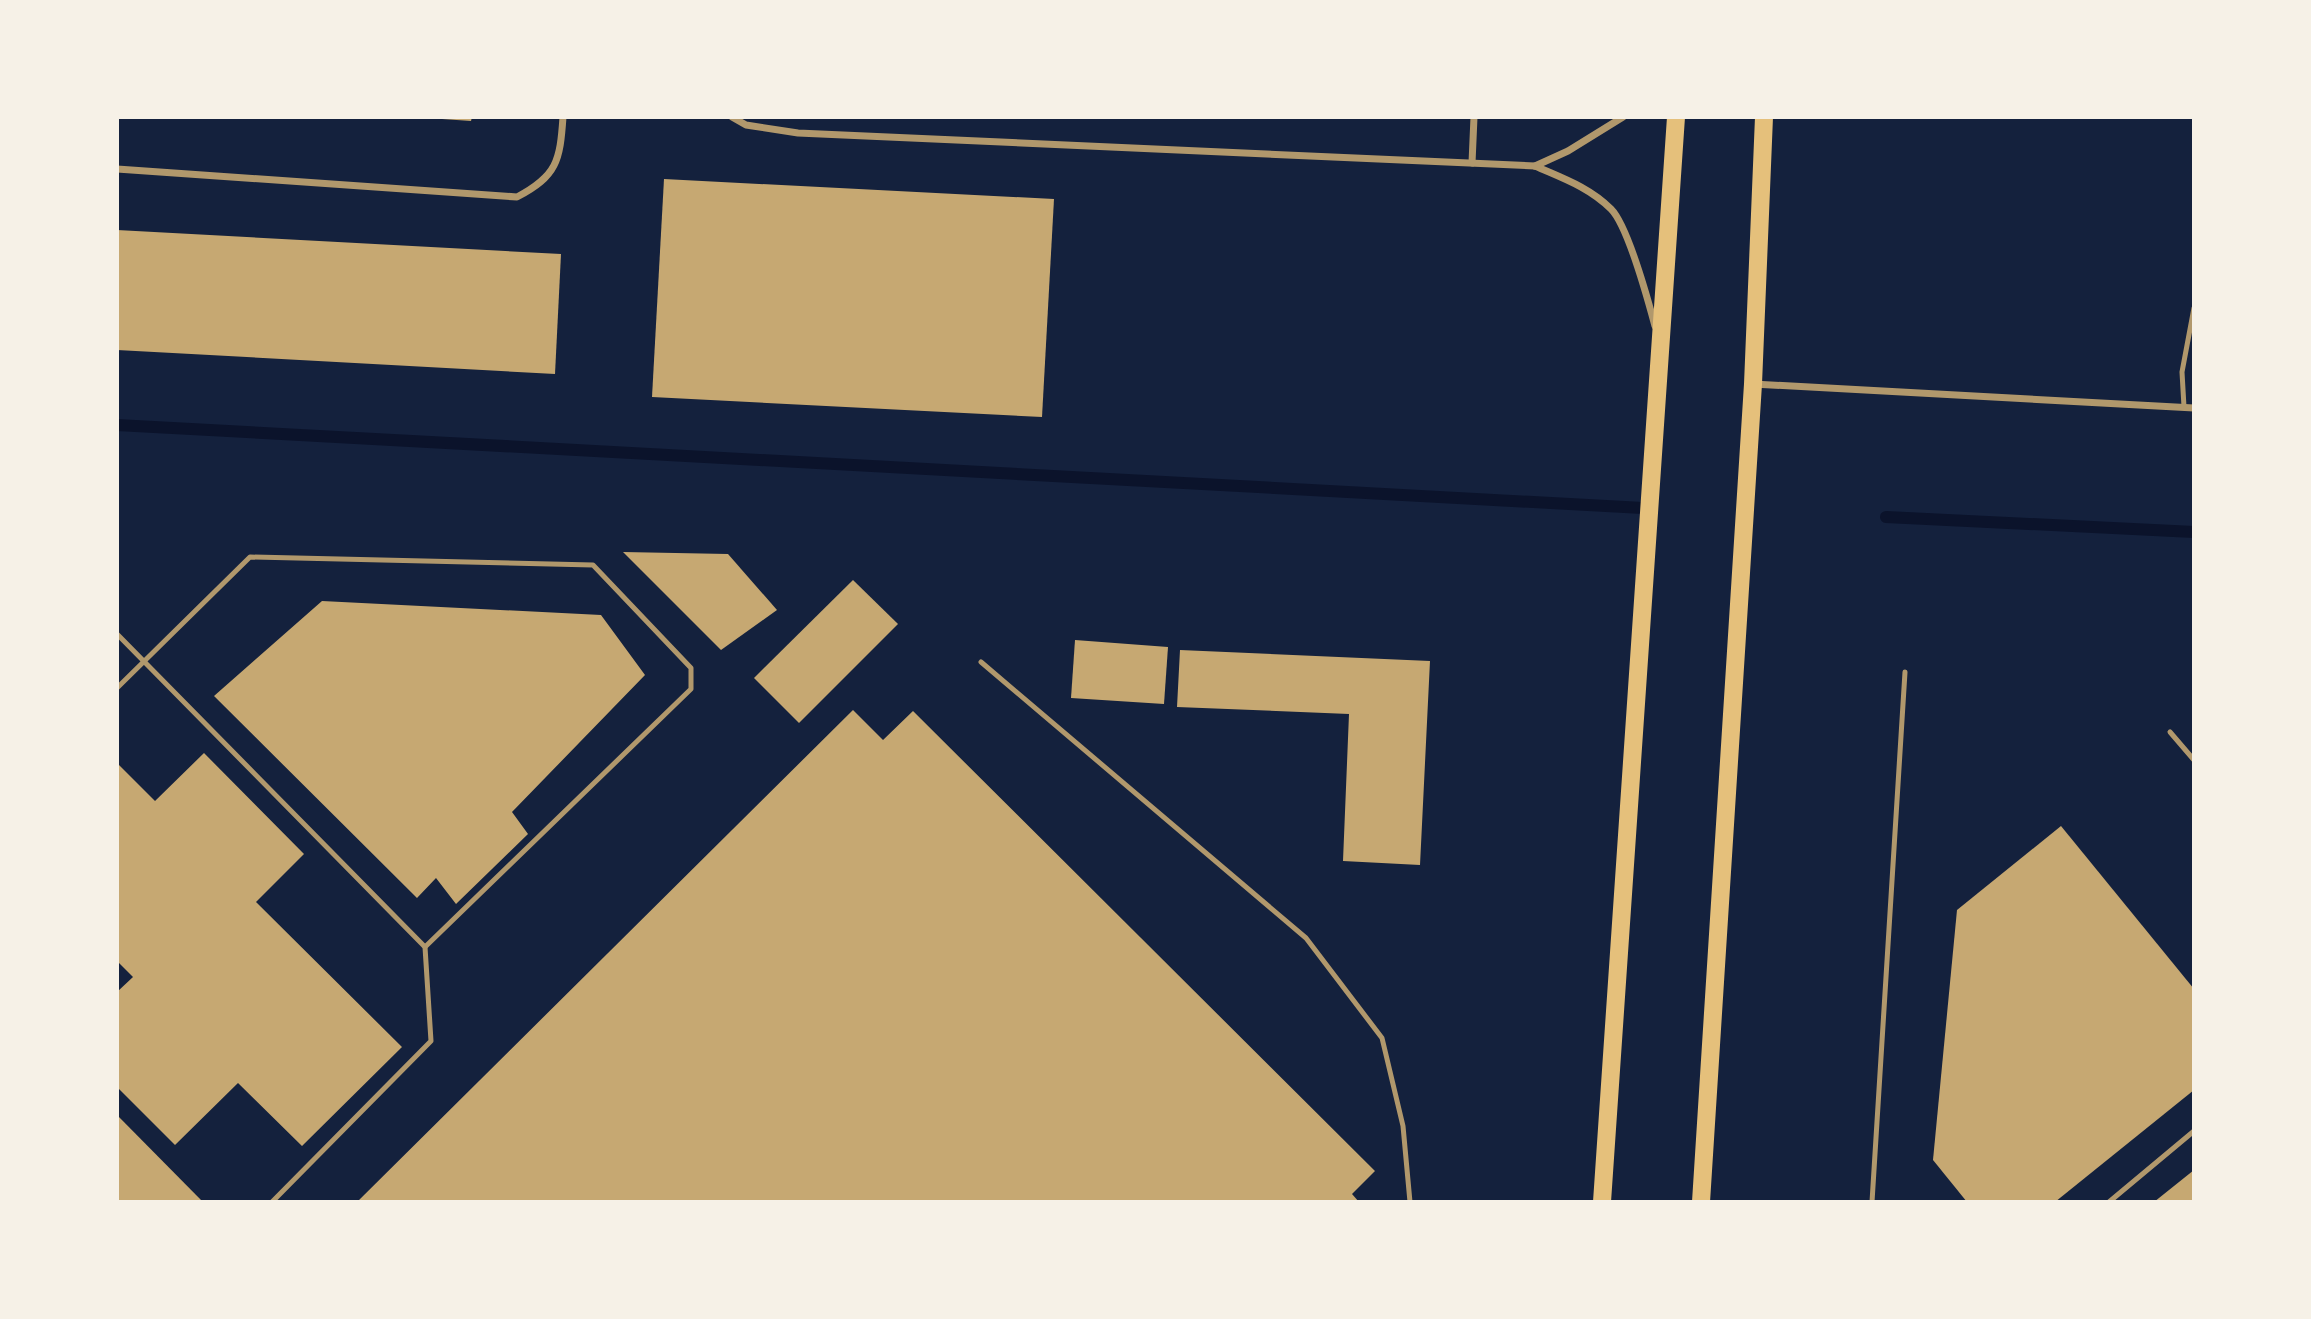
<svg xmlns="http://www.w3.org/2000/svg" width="2311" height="1319" viewBox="0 0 2311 1319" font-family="'DejaVu Sans',sans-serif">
<rect width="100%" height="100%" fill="#14213d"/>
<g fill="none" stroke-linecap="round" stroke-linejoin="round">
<g stroke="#0b132b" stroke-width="12">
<path d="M117,425L1643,508"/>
<path d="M1886,517L2194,532"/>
</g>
</g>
<g fill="#c6a872">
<path d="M442,117H472L471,121L442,119Z"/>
<path d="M664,179L1054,199L1042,417L652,397Z"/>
<path d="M117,230L561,254L555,374L117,350Z"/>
<path d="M623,552L728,554L777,610L721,650Z"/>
<path d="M853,580L898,624L799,723L754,678Z"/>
<path d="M322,601L601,615L645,675L512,812L528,834L456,904L436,878L417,898L214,696Z"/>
<path d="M1075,640L1168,647L1164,704L1071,698Z"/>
<path d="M1180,650L1430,661L1420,865L1343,861L1349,714L1177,707Z"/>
<path d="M853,710L883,740L913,711L1375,1171L1352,1194L1359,1202H357Z"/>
<path d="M204,753L304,854L256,902L402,1047L302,1146L238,1083L175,1145L117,1087V992L133,977L117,961V763L155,801Z"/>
<path d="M2061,826L2194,989V1090L2055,1202H1967L1933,1160L1957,910Z"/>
<path d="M117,1115L203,1202H117Z"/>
<path d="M2194,1170V1202H2154Z"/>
</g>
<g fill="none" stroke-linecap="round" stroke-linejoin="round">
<g stroke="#b1986c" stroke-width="5">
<path d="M2184,407L2182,372L2194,308"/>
<path d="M117,634L425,947L431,1041L272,1202"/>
<path d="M981,662L1306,938L1382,1038L1403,1126L1410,1202"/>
<path d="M117,688L250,557L593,565L691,668V689L425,947"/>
<path d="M2170,732L2194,760"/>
<path d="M1872,1202L1905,672"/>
<path d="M2109,1202L2194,1131"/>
</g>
<g stroke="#b1986c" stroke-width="7">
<path d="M732,117L746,125L798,133L1535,166C1562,178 1589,187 1611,209C1628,226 1648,300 1655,326"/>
<path d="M1472,163L1474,117"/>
<path d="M1535,166L1568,151L1623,117"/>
<path d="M117,169L517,197C557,176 560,161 563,117"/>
<path d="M1753,384L2194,408"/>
</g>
<g stroke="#e5c07b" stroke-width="18">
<path d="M1602,1202L1676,117"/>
<path d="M1701,1202L1753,384L1764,117"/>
</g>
</g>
<rect width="2311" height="1319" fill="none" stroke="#f6f1e7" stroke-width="238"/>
</svg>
